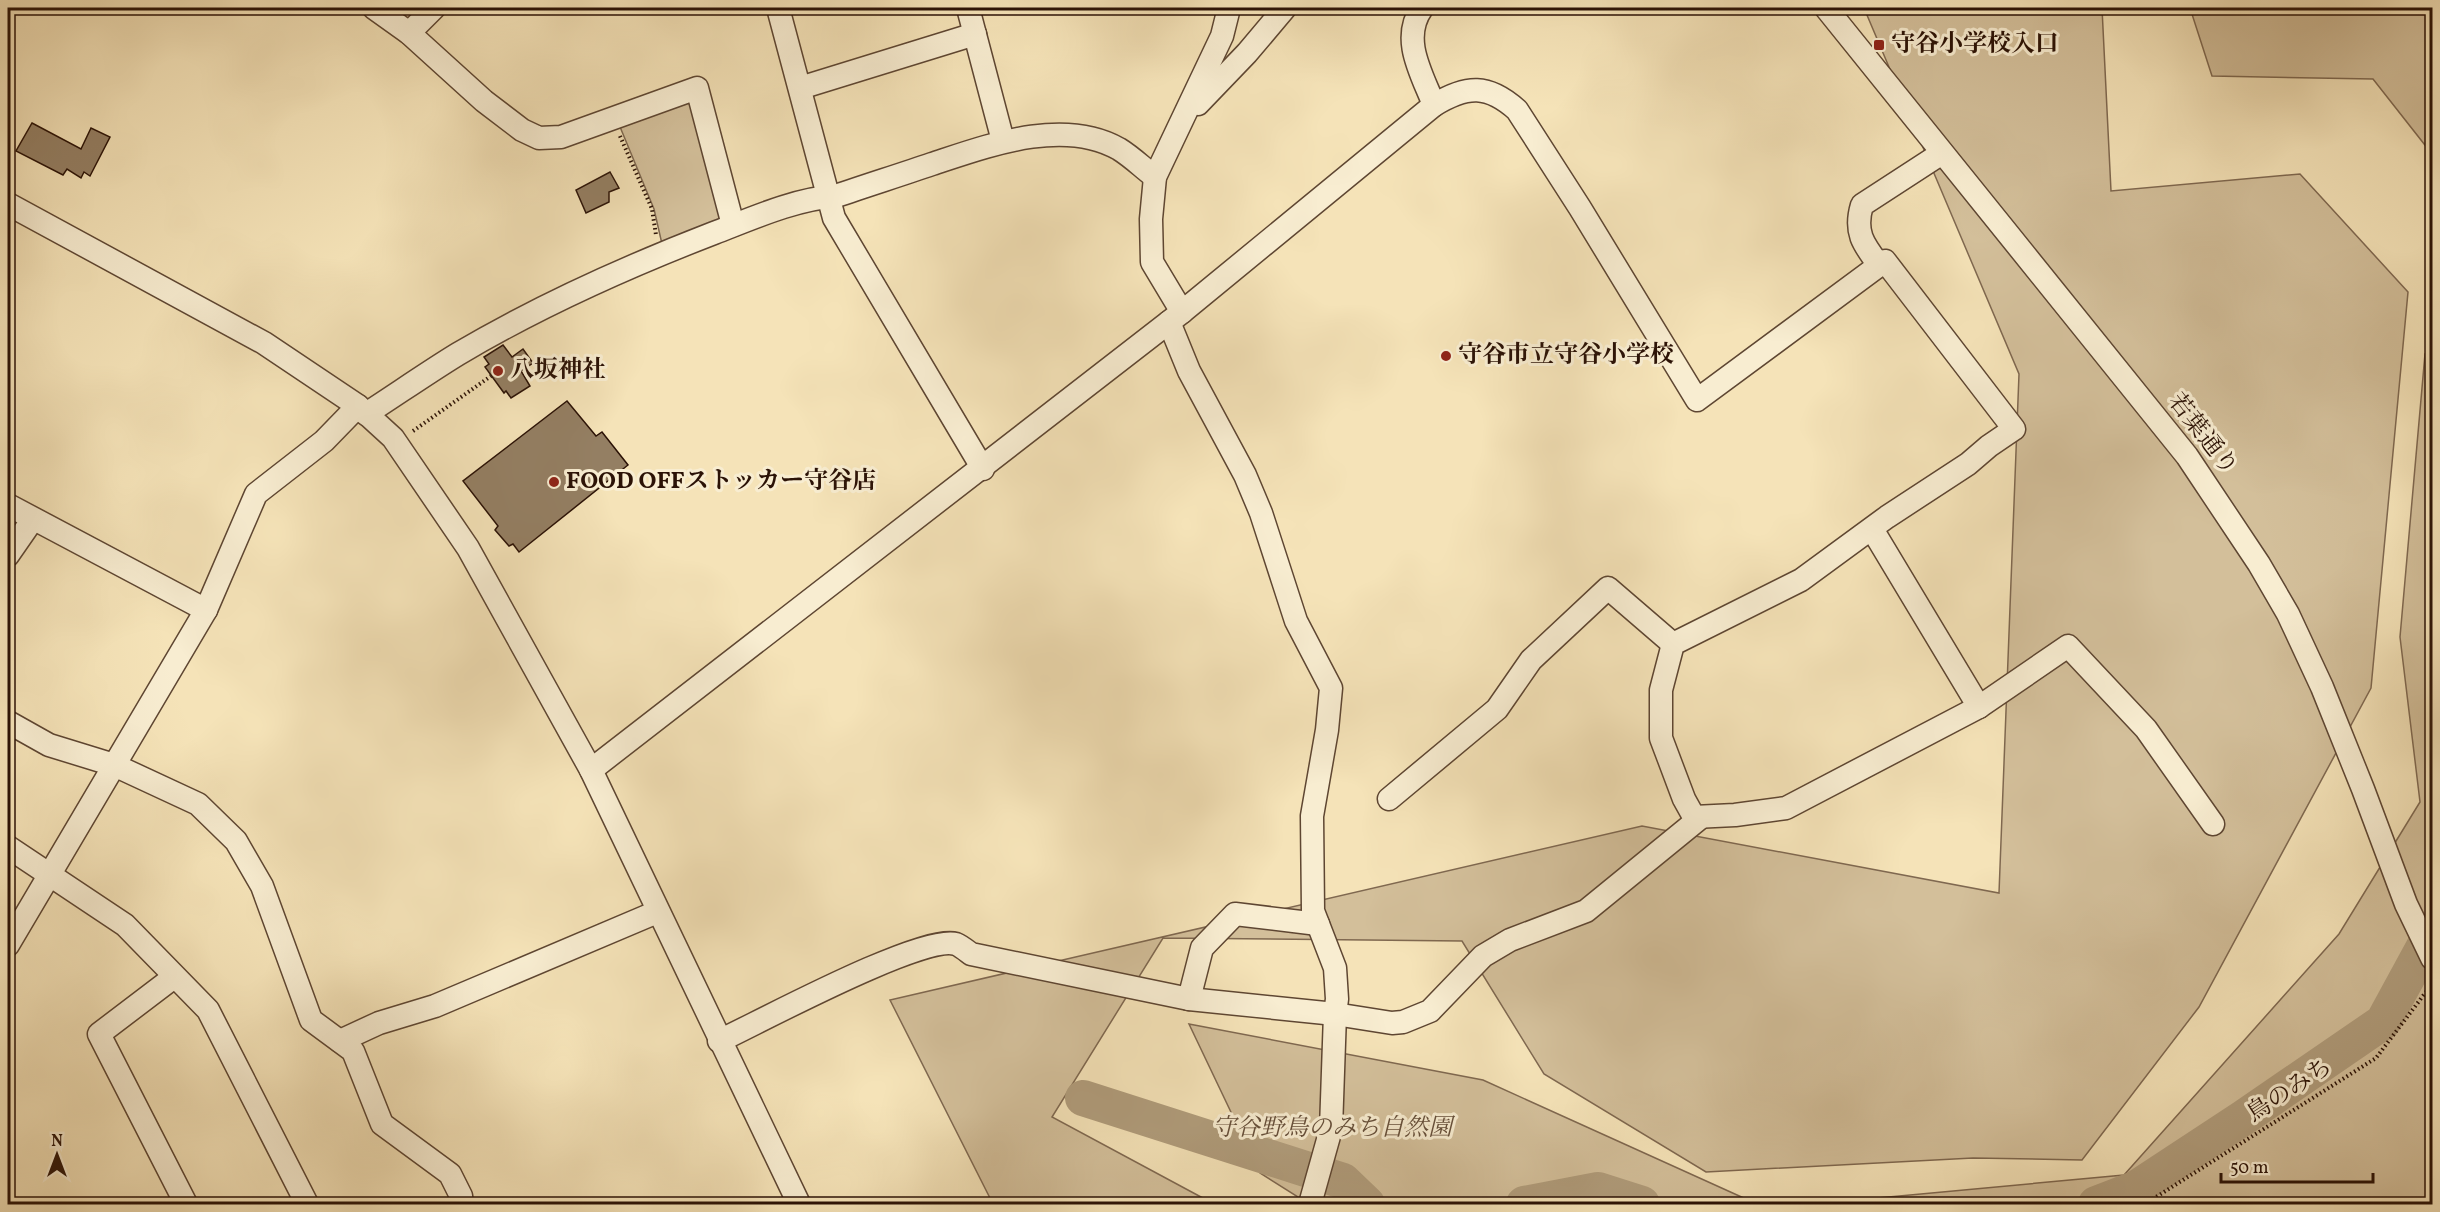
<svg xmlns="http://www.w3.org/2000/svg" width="2440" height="1212" viewBox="0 0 2440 1212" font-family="Vollkorn,'Noto Serif JP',serif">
<rect width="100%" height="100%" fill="#f5e3b8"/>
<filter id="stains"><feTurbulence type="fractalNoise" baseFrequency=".00333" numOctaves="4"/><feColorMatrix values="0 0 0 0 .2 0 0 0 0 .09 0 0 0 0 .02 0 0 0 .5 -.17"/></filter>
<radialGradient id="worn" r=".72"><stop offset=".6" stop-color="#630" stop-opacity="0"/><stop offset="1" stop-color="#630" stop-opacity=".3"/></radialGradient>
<g fill="#d3bf9a" stroke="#7f6850" stroke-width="1.5">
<path d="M1864,8H2102L2111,191L2300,174L2408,292L2371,688L2199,1007L2082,1160L1973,1158L1706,1172L1544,1074L1462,941L1163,938L1052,1117L1214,1204H993L890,1000L1642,826L1999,893L2019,374Z"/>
<path d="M2190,8H2432V154L2373,79L2212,76Z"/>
<path d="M696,96L726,220L662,244L654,209L618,122Z"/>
<path d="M2432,349V1204H1813L2124,1175L2339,934L2420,802L2400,637L2425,354Z"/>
<path d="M1189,1024L1483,1080L1757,1204H1309L1260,1173Z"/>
</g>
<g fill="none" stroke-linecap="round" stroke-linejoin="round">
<g stroke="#b09c7b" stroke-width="36">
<path d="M1083,1098L1343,1181L1367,1204"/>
<path d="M1524,1204L1598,1190L1642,1204"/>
<path d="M2096,1204L2135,1189L2243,1118L2383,1022L2432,932"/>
</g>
</g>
<g fill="#947f63" stroke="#2b1206" stroke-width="1.5">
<path d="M32,123L81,149L91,128L110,137L90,176L84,172L81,178L67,169L63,175L16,151Z"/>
<path d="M610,172L619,188L609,192V202L586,213L576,190Z"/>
<path d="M503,345L512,357L523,349L533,363L521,371L530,386L511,398L506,391L504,393L485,367L489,364L484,357Z"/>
<path d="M567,401L596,436L602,432L628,465L519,552L513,544L509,546L495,530L498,526L463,481Z"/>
</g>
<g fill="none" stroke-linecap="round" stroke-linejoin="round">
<g stroke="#5e4632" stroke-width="25">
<g id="minor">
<path d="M374,8L409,33L484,101L522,130L539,138L561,137L697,88L733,225"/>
<path d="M778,8L834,218L983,469"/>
<path d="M968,8L1003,141"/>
<path d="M1826,8L2187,456L2259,564L2288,614L2322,687L2363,789L2406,904L2432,958"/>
<path d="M409,33L434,8"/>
<path d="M800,88L975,34"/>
<path d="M1198,104L1247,53L1285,8"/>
<path d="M1434,105C1467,85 1488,84 1517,110L1580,208L1697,400L1885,261L2014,429L1989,446L1968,464L1887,517L1801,580L1673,644L1661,690V738L1684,799L1694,817L1735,815L1786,808L1979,707L2068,646L2146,729L2213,824"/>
<path d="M8,204L264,343L358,406L393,438L468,548L591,770L799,1204"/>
<path d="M1879,265C1863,244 1854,232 1862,205L1942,153"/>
<path d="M1182,312L1152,262L1151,219L1155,177L1222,36L1229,8"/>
<path d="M1169,322L1189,371L1245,475L1261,513L1296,621L1331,688L1327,730L1312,816L1313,911L1335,968L1337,999L1335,1014L1331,1129L1310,1204"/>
<path d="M366,414C397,394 427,373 458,354C539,306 626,267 714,233C753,218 795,199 836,196C868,185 900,175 932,164C987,146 1063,117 1119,149C1132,157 1143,168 1155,177"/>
<path d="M8,505L206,610"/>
<path d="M1872,529L1979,707"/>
<path d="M8,555L33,519"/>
<path d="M8,722L49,745L114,765L198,804L236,841L262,886L311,1020L353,1051L382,1124L450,1174L461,1196L462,1204"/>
<path d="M591,770L1182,312L1434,105C1422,74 1400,39 1422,8"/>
<path d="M1389,799L1497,709L1531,660L1608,588L1673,644"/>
<path d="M8,847L125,925L208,1010L307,1204"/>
<path d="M8,945L206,610L256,494L324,441L358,406"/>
<path d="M174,977L99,1034L186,1204"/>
<path d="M1189,999L1202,948L1235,914L1318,924"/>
<path d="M340,1041L379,1023L435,1006L657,912"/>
<path d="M719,1041C758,1023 922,934 956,944C961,946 967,951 971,954L1189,999L1335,1014L1392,1023L1403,1022L1430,1011L1483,956L1510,940L1586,911L1700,818"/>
</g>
</g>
<g stroke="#2b1206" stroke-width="4" stroke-dasharray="1.5 3" stroke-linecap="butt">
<path d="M620,136L652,209L656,235"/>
<path d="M413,431L491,376"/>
<path d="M2145,1204L2376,1058L2432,984"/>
</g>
<use href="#minor" stroke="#f8edd1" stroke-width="22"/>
</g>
<g fill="#8f2418" stroke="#f8edd1" stroke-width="2">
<rect x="1873" y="39" width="12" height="12" rx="3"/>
<circle cx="1446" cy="356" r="6"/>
<circle cx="498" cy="371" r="6"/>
<circle cx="554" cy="482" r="6"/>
</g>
<g text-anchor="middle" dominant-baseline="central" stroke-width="6" stroke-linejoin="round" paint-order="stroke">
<g font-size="24" font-weight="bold" fill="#2b1206" stroke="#f8edd1" text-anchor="start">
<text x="1891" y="45">守谷小学校入口</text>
<text x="1458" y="356">守谷市立守谷小学校</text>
<text x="510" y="371">八坂神社</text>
<text x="566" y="482">FOOD OFFストッカー守谷店</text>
</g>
<g font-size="24" fill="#2b1206" stroke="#f8edd1">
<text transform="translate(2202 435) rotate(52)">若葉通り</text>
<text transform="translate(2290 1091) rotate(-33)">鳥のみち</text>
</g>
<g font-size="24" font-style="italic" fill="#664f3a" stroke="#f8edd1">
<text x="1332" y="1129">守谷野鳥のみち自然園</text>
</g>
</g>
<rect width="2440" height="1212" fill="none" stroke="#f5e3b8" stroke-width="30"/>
<rect x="9" y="9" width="2422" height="1194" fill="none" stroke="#2b1206" stroke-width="3"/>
<rect x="15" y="15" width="2410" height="1182" fill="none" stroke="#2b1206" stroke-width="1.5"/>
<g transform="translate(57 1155)" stroke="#f8edd1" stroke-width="4.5" paint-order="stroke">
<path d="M0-4.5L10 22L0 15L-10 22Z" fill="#2b1206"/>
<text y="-9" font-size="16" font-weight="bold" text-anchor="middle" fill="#2b1206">N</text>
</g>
<path d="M2221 1173v9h152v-9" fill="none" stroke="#2b1206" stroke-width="3"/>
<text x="2230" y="1173" font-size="18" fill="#2b1206" stroke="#f8edd1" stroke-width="4.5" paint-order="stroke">50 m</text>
<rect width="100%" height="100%" filter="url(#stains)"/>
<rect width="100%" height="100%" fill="url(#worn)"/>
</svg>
